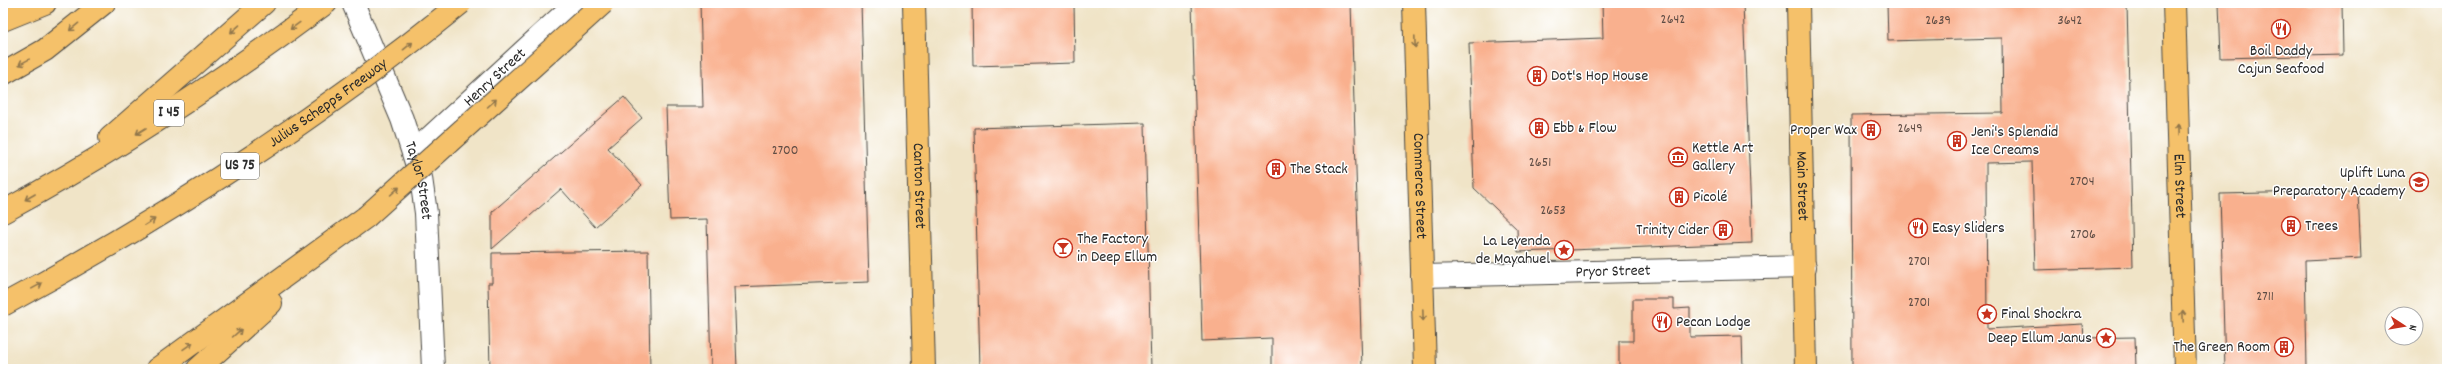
<svg xmlns="http://www.w3.org/2000/svg" width="2450" height="372" viewBox="0 0 2450 372" font-family="Dekko,sans-serif">
<rect width="100%" height="100%" fill="#fff"/>
<filter id="ink" filterUnits="userSpaceOnUse"><feTurbulence type="fractalNoise" baseFrequency=".025" numOctaves="2"/><feDisplacementMap in="SourceGraphic" scale="8" xChannelSelector="R" yChannelSelector="G"/><feConvolveMatrix kernelMatrix="1 2 1 2 8 2 1 2 1" color-interpolation-filters="sRGB"/></filter>
<filter id="wash" filterUnits="userSpaceOnUse"><feTurbulence type="fractalNoise" baseFrequency=".012" numOctaves="4" result="noise"/><feDisplacementMap in="SourceGraphic" scale="16" xChannelSelector="R" yChannelSelector="G"/><feGaussianBlur stdDeviation="0.9" result="paint"/><feColorMatrix in="noise" values="0 0 0 0 0 0 0 0 0 0 0 0 0 0 0 0 0 1.4 0 .05"/><feComposite in="paint" operator="in"/></filter>
<g filter="url(#wash)">
<rect width="100%" height="100%" fill="#f0e4c7"/>
<g id="blocks">
<g fill="#f9b08e">
<path d="M700,3H861L869,282L734,287L737,369H711L707,219L670,220L666,107H703Z"/>
<path d="M972,3H1074L1075,63L973,66Z"/>
<path d="M1192,3H1351L1362,369H1272V338L1202,341Z"/>
<path d="M1602,3H1743L1752,243L1518,252L1517,229L1474,188L1469,43L1603,38Z"/>
<path d="M1887,3H2127L2133,267L2035,270L2032,162L1986,163L1987,329L2082,324L2083,338L2135,337L2136,369H1852L1851,115L2003,113L2002,38L1888,41Z"/>
<path d="M2219,3H2342L2343,55L2221,58Z"/>
<path d="M624,97L642,118L608,148L642,185L595,227L561,189L492,249V212Z"/>
<path d="M1145,123L1151,369H980L974,128Z"/>
<path d="M2358,191L2361,258L2305,261L2307,369H2225L2220,194Z"/>
<path d="M648,251L650,369H490L488,283H492V253Z"/>
<path d="M1633,299H1674V309L1690,308V337L1742,336L1743,369H1619V341H1633Z"/>
</g>
</g>
</g>
<g filter="url(#ink)">
<use href="#blocks" fill-opacity="0" stroke="#494742" stroke-width="1"/>
<g fill="none" stroke-linecap="round" stroke-linejoin="round">
<g stroke="#494742" stroke-width="24">
<g id="minor">
<path id="s1" d="M353,3L402,119L421,178L426,213L433,369"/>
<path id="s2" d="M414,152L576,3"/>
<path id="s3" d="M1422,276L1805,267"/>
</g>
</g>
<g stroke="#494742" stroke-width="24">
<g id="major">
<path id="s4" d="M914,3L924,369"/>
<path id="s5" d="M1414,3L1425,369"/>
<path id="s6" d="M1798,3L1806,369"/>
<path id="s7" d="M2174,3L2185,369"/>
</g>
</g>
<g stroke="#494742" stroke-width="24">
<g id="highway">
<path d="M3,20L45,3"/>
<path d="M3,74L45,50L104,3"/>
<path d="M110,138L264,3"/>
<path d="M3,212C116,151 223,80 326,3"/>
<path d="M157,369L366,217"/>
<path d="M198,369L271,303"/>
</g>
</g>
<use href="#minor" stroke="#fff" stroke-width="22"/>
<use href="#major" stroke="#f5c16b" stroke-width="22"/>
<use href="#highway" stroke="#f5c16b" stroke-width="22"/>
<g stroke="#494742" stroke-width="24" stroke-linecap="butt">
<g id="highway-bridge">
<path d="M366,217L603,3"/>
<path id="s8" d="M3,305C165,218 318,119 461,3"/>
</g>
</g>
<use href="#highway-bridge" stroke="#f5c16b" stroke-width="22"/>
</g>
<defs><path id="oneway-shaft" d="M-6 0H5M1.5-3L5.5 0L1.5 3" fill="none" stroke-width="1.6" stroke-linecap="round" stroke-linejoin="round"/></defs>
<g stroke="#90764b">
<use href="#oneway-shaft" transform="translate(295 26) rotate(144)"/>
<use href="#oneway-shaft" transform="translate(74 27) rotate(141)"/>
<use href="#oneway-shaft" transform="translate(235 29) rotate(139)"/>
<use href="#oneway-shaft" transform="translate(1415 42) rotate(88)"/>
<use href="#oneway-shaft" transform="translate(408 46) rotate(-39)"/>
<use href="#oneway-shaft" transform="translate(24 62) rotate(151)"/>
<use href="#oneway-shaft" transform="translate(492 103) rotate(-42)"/>
<use href="#oneway-shaft" transform="translate(2178 130) rotate(-92)"/>
<use href="#oneway-shaft" transform="translate(141 131) rotate(148)"/>
<use href="#oneway-shaft" transform="translate(395 191) rotate(-42)"/>
<use href="#oneway-shaft" transform="translate(30 197) rotate(150)"/>
<use href="#oneway-shaft" transform="translate(150 222) rotate(-31)"/>
<use href="#oneway-shaft" transform="translate(37 286) rotate(-29)"/>
<use href="#oneway-shaft" transform="translate(1423 315) rotate(88)"/>
<use href="#oneway-shaft" transform="translate(2183 316) rotate(-92)"/>
<use href="#oneway-shaft" transform="translate(237 333) rotate(-42)"/>
<use href="#oneway-shaft" transform="translate(188 346) rotate(-35)"/>
</g>
</g>
<defs>
<g id="restaurant-ring" transform="scale(1)"><circle r="9.5" fill="#fff" stroke="#c8321e" stroke-width="1.5"/><path d="M-5-6h1v4h1v-4h1v4h1v-4h1v5L-1.5 .5V6h-2V.5L-5-1ZM5-6V6H3V1.5H1.5Q1.5-4 5-6Z" fill="#c8321e"/></g>
<g id="building-ring" transform="scale(1)"><circle r="9.5" fill="#fff" stroke="#c8321e" stroke-width="1.5"/><path d="M-4-6H4V6H1V3H-1V6H-4ZM-2.5-4.3h1.7v1.8h-1.7ZM.8-4.3h1.7v1.8H.8ZM-2.5-1h1.7V.8h-1.7ZM.8-1h1.7V.8H.8Z" fill="#c8321e"/></g>
<g id="museum-ring" transform="scale(1)"><circle r="9.5" fill="#fff" stroke="#c8321e" stroke-width="1.5"/><path d="M0-6L6-3V-2H-6V-3ZM-5-1h2V3h-2ZM-1-1h2V3h-2ZM3-1h2V3H3ZM-6 4H6V6H-6Z" fill="#c8321e"/></g>
<g id="school-ring" transform="scale(1)"><circle r="9.5" fill="#fff" stroke="#c8321e" stroke-width="1.5"/><path d="M0-5L7-2L0 1L-7-2ZM-4 1L0 2.5L4 1V4Q0 6-4 4Z" fill="#c8321e"/></g>
<g id="bar-ring" transform="scale(1)"><circle r="9.5" fill="#fff" stroke="#c8321e" stroke-width="1.5"/><path d="M-6-5H6L.8 .8V4.5H3.5V6h-7V4.5H-.8V.8Z" fill="#c8321e"/></g>
<g id="sight-ring" transform="scale(1)"><circle r="9.5" fill="#fff" stroke="#c8321e" stroke-width="1.5"/><path d="M0-6L1.8-2.2L6-1.7L2.9 1.2L3.7 5.4L0 3.3L-3.7 5.4L-2.9 1.2L-6-1.7L-1.8-2.2Z" fill="#c8321e"/></g>
</defs>
<g fill-rule="evenodd">
<use href="#restaurant-ring" x="2281" y="29"/>
<use href="#building-ring" x="1537" y="76"/>
<use href="#building-ring" x="1539" y="128"/>
<use href="#building-ring" x="1871" y="130"/>
<use href="#building-ring" x="1957" y="141"/>
<use href="#museum-ring" x="1678" y="157"/>
<use href="#building-ring" x="1276" y="169"/>
<use href="#school-ring" x="2419" y="182"/>
<use href="#building-ring" x="1679" y="197"/>
<use href="#building-ring" x="2291" y="226"/>
<use href="#restaurant-ring" x="1918" y="228"/>
<use href="#building-ring" x="1723" y="230"/>
<use href="#bar-ring" x="1063" y="248"/>
<use href="#sight-ring" x="1564" y="250"/>
<use href="#sight-ring" x="1987" y="314"/>
<use href="#restaurant-ring" x="1662" y="322"/>
<use href="#sight-ring" x="2106" y="338"/>
<use href="#building-ring" x="2284" y="347"/>
</g>
<g text-anchor="middle" dominant-baseline="central" stroke-width="3" stroke-linejoin="round" paint-order="stroke">
<g font-size="14" fill="#5e4c44">
<text x="1673" y="20">2642</text>
<text x="1938" y="21">2639</text>
<text x="2070" y="21">3642</text>
<text x="1910" y="129">2649</text>
<text x="785" y="151">2700</text>
<text x="1540" y="163">2651</text>
<text x="2082" y="182">2704</text>
<text x="1553" y="211">2653</text>
<text x="2083" y="235">2706</text>
<text x="1919" y="262">2701</text>
<text x="2265" y="297">2711</text>
<text x="1919" y="303">2701</text>
</g>
<g fill="#fff" stroke="#6b6b6b" stroke-width="1">
<rect x="154" y="100" width="30" height="26" rx="3"/>
<rect x="221" y="153" width="38" height="26" rx="3"/>
</g>
<g font-size="15" font-weight="bold" fill="#2b2b2b">
<text x="169" y="113">I 45</text>
<text x="240" y="166">US 75</text>
</g>
<g font-size="16" fill="#2b2b2b" stroke="#fff" text-anchor="start">
<text x="2281" y="51" text-anchor="middle">Boil Daddy<tspan x="2281" dy="18">Cajun Seafood</tspan></text>
<text x="1551" y="76">Dot's Hop House</text>
<text x="1553" y="128">Ebb &amp; Flow</text>
<text x="1857" y="130" text-anchor="end">Proper Wax</text>
<text x="1971" y="132">Jeni's Splendid<tspan x="1971" dy="18">Ice Creams</tspan></text>
<text x="1692" y="148">Kettle Art<tspan x="1692" dy="18">Gallery</tspan></text>
<text x="1290" y="169">The Stack</text>
<text x="2405" y="173" text-anchor="end">Uplift Luna<tspan x="2405" dy="18">Preparatory Academy</tspan></text>
<text x="1693" y="197">Picolé</text>
<text x="2305" y="226">Trees</text>
<text x="1932" y="228">Easy Sliders</text>
<text x="1709" y="230" text-anchor="end">Trinity Cider</text>
<text x="1077" y="239">The Factory<tspan x="1077" dy="18">in Deep Ellum</tspan></text>
<text x="1550" y="241" text-anchor="end">La Leyenda<tspan x="1550" dy="18">de Mayahuel</tspan></text>
<text x="2001" y="314">Final Shockra</text>
<text x="1676" y="322">Pecan Lodge</text>
<text x="2092" y="338" text-anchor="end">Deep Ellum Janus</text>
<text x="2270" y="347" text-anchor="end">The Green Room</text>
</g>
<g font-size="16" fill="#2b2b2b" stroke="#fff">
<text stroke="none"><textPath href="#s2" startOffset="110">Henry Street</textPath></text>
<text stroke="none"><textPath href="#s8" startOffset="383">Julius Schepps Freeway</textPath></text>
<text stroke="none"><textPath href="#s1" startOffset="190">Taylor Street</textPath></text>
<text stroke="none"><textPath href="#s4" startOffset="183">Canton Street</textPath></text>
<text stroke="none"><textPath href="#s5" startOffset="183">Commerce Street</textPath></text>
<text stroke="none"><textPath href="#s6" startOffset="183">Main Street</textPath></text>
<text stroke="none"><textPath href="#s7" startOffset="183">Elm Street</textPath></text>
<text stroke="none"><textPath href="#s3" startOffset="191">Pryor Street</textPath></text>
</g>
</g>
<rect width="2450" height="372" fill="none" stroke="#fff" stroke-width="16"/>
<g transform="translate(2404 326) rotate(102)"><circle r="19" fill="#ffffff" stroke="#aaaaaa"/>
<path d="M0-3L7 15L0 10L-7 15Z" fill="#c8321e"/>
<text y="-6" font-size="11" font-weight="bold" text-anchor="middle" fill="#2b2b2b">N</text>
</g>
</svg>
